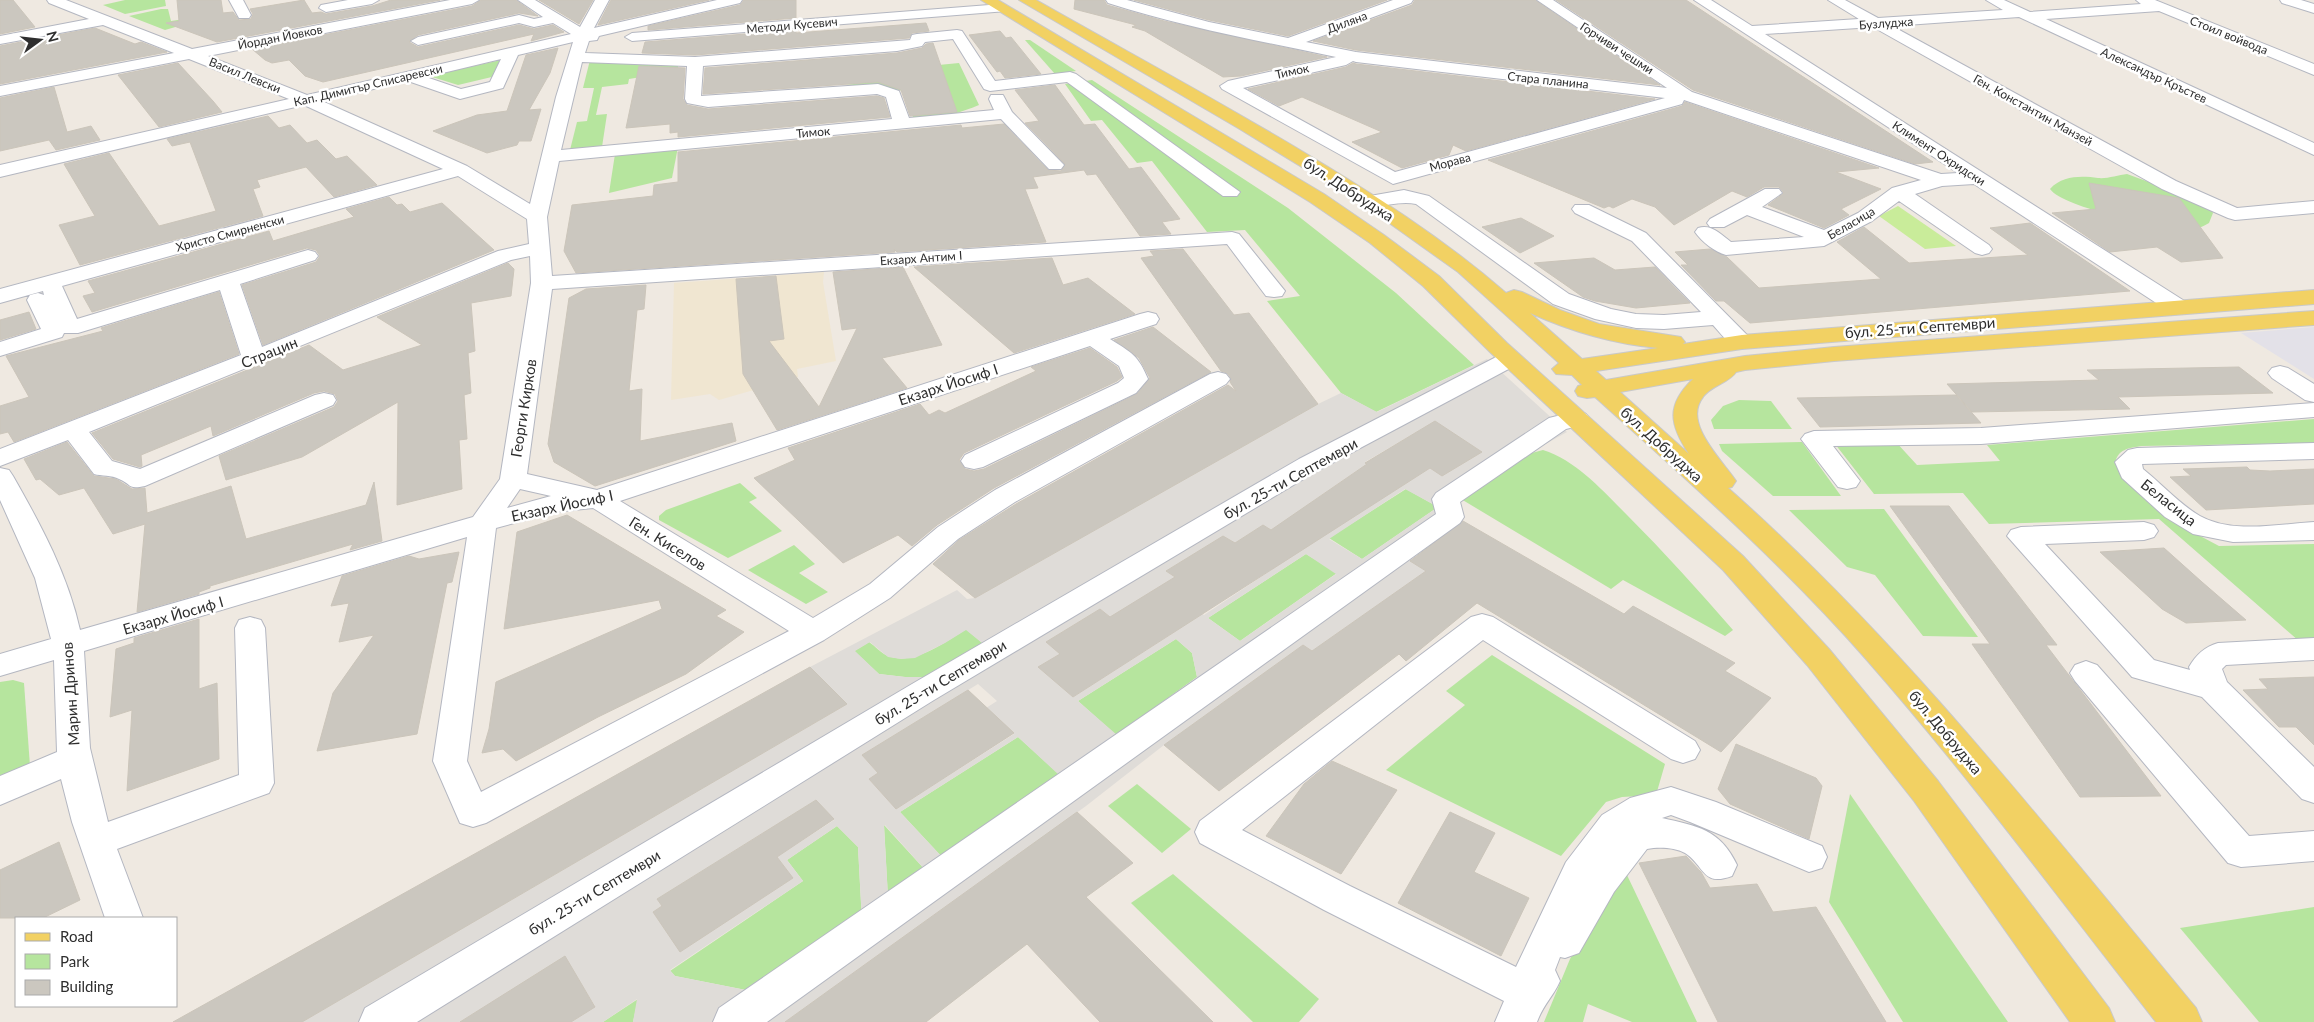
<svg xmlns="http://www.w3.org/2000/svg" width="2314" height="1022" viewBox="0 0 2314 1022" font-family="Lato,sans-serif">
<rect width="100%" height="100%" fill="#efe9e1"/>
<path fill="#e3e1e8" d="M2314,327V379L2241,333Z"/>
<path fill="#f0e6d1" d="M824,272L823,282L836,361L797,369L798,377L719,400L710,394L671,400L674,283Z"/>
<g fill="#b6e59e">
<path d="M125,0H165L166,6L125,14L103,5Z"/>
<path d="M161,9H168L171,21L224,13L165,30L129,16Z"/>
<path d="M1025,40H1030L1076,71L1055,74Z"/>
<path d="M501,60L496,76L458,85L429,76Z"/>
<path d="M590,60L678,64V71L629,79L628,84L602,87L596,115L607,114L602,147L570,150L577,122L587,121L594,88H583Z"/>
<path d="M959,63L979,105C957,114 938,120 913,117L906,93L900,90L836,83L908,68Z"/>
<path d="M1092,80L1288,208L1396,293L1474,365L1376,412L1341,393L1267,301L1300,296L1245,230L1207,232L1152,161L1137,163L1102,120L1091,121L1065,84Z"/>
<path d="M678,147L672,178L609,193L615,154Z"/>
<path d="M2127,174L2209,204L2213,213L2209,223C2204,226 2200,228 2194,228C2168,229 2064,209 2050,189C2063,175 2082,176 2098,178C2107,179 2118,175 2127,174Z"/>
<path d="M1739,400L1771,401L1792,429H1714L1711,420L1723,406Z"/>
<path d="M2314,419V443L2142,446C2129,448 2117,449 2115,464L2187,529L2219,546L2314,544V640L2299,641L2159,519L1989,524L1963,493L1874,494L1835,444L1895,441L1917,465L2000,461L1987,445Z"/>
<path d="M1802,442L1841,496H1773L1722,451L1719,444Z"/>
<path d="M1543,450C1577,461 1602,490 1627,515C1664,552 1699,591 1733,630L1725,636L1623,580L1611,589L1461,499L1528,454Z"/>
<path d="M740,483L757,498L749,502L782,531L728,558L659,520V516L666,510Z"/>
<path d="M1406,489L1438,507L1362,559L1329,538Z"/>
<path d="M1884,509L1978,637L1923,636L1875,575L1847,567L1789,510Z"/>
<path d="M794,545L815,564L799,573L828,592L806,604L748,570Z"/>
<path d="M1306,554L1337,573L1240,641L1208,618Z"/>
<path d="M966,629L987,647L925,677H905L879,674L854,651L869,642C875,646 882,654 888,656C913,666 946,642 966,629Z"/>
<path d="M1176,639L1192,653L1197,677L1116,735L1078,701Z"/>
<path d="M1492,655L1665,764L1656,795L1622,797L1606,802L1561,856L1386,770L1465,705L1446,691Z"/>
<path d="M13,680L24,683L30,766L0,779V682Z"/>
<path d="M1018,737L1060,775L942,857L900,812Z"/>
<path d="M1137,784L1191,829L1162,853L1108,806Z"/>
<path d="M1850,794L2008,1022H1903L1829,902Z"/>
<path d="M884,825L927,872L888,898Z"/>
<path d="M837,826L858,847L862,922L761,993L675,976L670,971L803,881L787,860Z"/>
<path d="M1626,873L1697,1022H1632L1588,1004L1583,1022H1544L1570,959L1599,909Z"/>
<path d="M1173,874L1319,999L1299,1022H1253L1131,903Z"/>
<path d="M2314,907V1022H2259L2180,928Z"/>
<path d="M638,999L633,1022H603Z"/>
</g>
<path fill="#c9ec9a" d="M1898,206L1956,246L1925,249L1879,216Z"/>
<path fill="#dfdcd8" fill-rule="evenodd" d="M1487,359L1567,432L1528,454L1461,499L1457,507L1463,521L1409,560L1426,571L1312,651L1303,645L1164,745L1086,806L785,1022H633L637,999L603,1022H571L595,1006L565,957L460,1022H302L847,704L810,667L957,590L967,599L975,598L1318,404L1341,393L1377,412ZM1432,423L1438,424L1482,452L1445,474L1439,473L1426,466L1382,474L1365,462ZM1361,468L1376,476L1310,503ZM1405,489L1438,507L1362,559L1329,539ZM1263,525L1301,550L1204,615L1182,599L1194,591L1166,571L1223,536L1235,543ZM1306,554L1336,574L1240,641L1208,618ZM1100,609L1110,617L1170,635L1073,697L1039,667L1060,654L1046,642ZM966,630L987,647L925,677H905L879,674L855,651L870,642L888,657L901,659L915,658L945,643ZM1176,639L1192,653L1197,677L1117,735L1078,701ZM978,684L997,701L986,708L1014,734L896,809L869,779L878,773L862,755ZM1018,737L1059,775L942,857L900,812ZM816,800L834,820L777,857L793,878L680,951L653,912L662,906L657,899ZM885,825L927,872L888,897L884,826ZM837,826L858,847L862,922L761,993L675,976L670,970L803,881L787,860Z"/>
<g fill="#cbc7bf" stroke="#cbc5ba">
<path d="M0,0H13L35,27L0,34Z"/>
<path d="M177,0H221L223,13L233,12L239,20L251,19L253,14L250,9L304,0L312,13L321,12L326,14L372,6L391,0H440L217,42L166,23L179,21Z"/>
<path d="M481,0H516L538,16L519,13L418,35L409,42L418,47L519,25L534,29L553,25L564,32L531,41L534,34L323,82L305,76L289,60L272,63L265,60L252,49L472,6Z"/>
<path d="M539,0H593L579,24Z"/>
<path d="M611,0H709L598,25Z"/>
<path d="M744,0H796V18L648,30V26L740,5Z"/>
<path d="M1075,0H1104L1107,5L1164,21L1327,57L1241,76L1223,77L1145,31L1132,27L1136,25L1074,9Z"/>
<path d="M1134,0H1387L1288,36L1209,20Z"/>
<path d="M1415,0H1535L1660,85L1356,50L1313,41L1412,5Z"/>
<path d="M1556,0H1686L1933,162L1915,164L1693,90Z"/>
<path d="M926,23L929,31L912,33L909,38L695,55L642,53L645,42L796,30V33Z"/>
<path d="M95,28L135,44L141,42L167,52L0,84V46Z"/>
<path d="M1000,31L1006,38L1011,37L1041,74L1005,78L1000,71L997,72L969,35Z"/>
<path d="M933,43L957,112L910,116L901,90L878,82L703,94L705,68L897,53L922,48L926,44Z"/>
<path d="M558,48L550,73L529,110L541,109L531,141H519L517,145L487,153L433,131L477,115L507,111L526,55Z"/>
<path d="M178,63L213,101L222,112L159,127L118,75Z"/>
<path d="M1353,63L1356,64L1655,99L1466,151L1453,145L1449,155L1402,168L1352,142L1382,132L1302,97L1279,106L1248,89L1346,67Z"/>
<path d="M639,66L685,68L683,99L687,105L708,109L877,96L884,98L890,117L678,137V132L670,133V124L626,128Z"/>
<path d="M1055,85L1084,125L1095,124L1129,169L1141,167L1180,219L1162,222L1171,234L1140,236L1096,174L1087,175L1084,170L1033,177L1038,188L1025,189L1046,242L897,252L894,249L895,252L576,273L564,251L572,205L653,196L654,185L678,182V152L961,125L962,128L1004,124L1048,170L1061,171L1065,164L1025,123L1039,121L1015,90Z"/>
<path d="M54,87L67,132L91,126L100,140L56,150L49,140L0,151V98Z"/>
<path d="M1685,102L1879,168L1836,172L1881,189L1841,209L1849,215L1824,228L1768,205L1784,193L1779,187H1764L1747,197L1732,191L1674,225L1655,207L1632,199L1613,208L1609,206L1604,208L1488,160L1682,106Z"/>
<path d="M268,116L279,128L290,125L307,143L317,140L336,159L347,156L377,185L334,197L306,167L257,180L260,187L253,189L263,216L80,265L59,225L95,216L64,164L109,153L159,226L216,211L190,142L172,146L167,139Z"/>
<path d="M2089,183L2179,198L2223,258L2181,262L2157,247L2110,252L2052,213L2096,209Z"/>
<path d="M389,197L397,205L402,204L410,212L442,203L494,250L263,345L242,285L316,262L320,256L316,250L307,248L92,312L83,296L95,293L88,281L269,231L273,241L354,217L346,209Z"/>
<path d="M1521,218L1554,236L1520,253L1482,227Z"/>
<path d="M2030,223L2130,291L1750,323L1724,301H1716L1681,265H1688L1675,252L1710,249L1727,257L1759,288L1881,279L1837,242L1864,227L1909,263L2028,255L1990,228Z"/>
<path d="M1183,249L1234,315L1249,313L1318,404L975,598L933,564L959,540L1016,504L1228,385L1236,391L1230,382L1231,378L1227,373L1221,371L1141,258L1154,256L1150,251Z"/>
<path d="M1052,258L1063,285L1088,278L1135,314L1014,353L914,267Z"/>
<path d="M1594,258L1615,270L1655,267L1690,303L1636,308L1595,301L1583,297L1534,263Z"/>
<path d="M508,263L514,269L511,296L471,303L475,351L468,353L471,393L464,395L467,439L459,440L462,489L397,505L398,402L302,457L226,480L219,456L334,407L338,401L335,394L324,391L314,393L213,436L211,426L141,455L142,466L140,467L113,459L92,433L309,345L343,370L422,345L377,317Z"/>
<path d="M903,267L942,345L882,358L907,388L777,430L743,374L736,279L776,276L784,339L769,341L819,407L857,328L842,330L833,272Z"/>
<path d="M646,285L644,309L637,310L629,391L642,389L640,441L732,423L736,441L595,486L554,462L548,444L569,298L586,289Z"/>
<path d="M219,292L239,354L14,442L8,432L0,434V406L29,397L6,356L103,331L101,328Z"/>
<path d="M29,312L36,329L0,340V320Z"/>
<path d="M1153,327L1211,372L994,488L937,525L912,546L898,535L843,563L754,478L795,460L788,448L920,404L929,415L939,410L945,413L1036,371L1031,367L1090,348L1117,367L1122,377L1117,381L964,453L959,460L965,469L974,471L984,469L1137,394L1150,378L1139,358L1114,340Z"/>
<path d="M2239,367L2273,393L2118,397L2130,409L1972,412L1947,384L2099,380L2087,370Z"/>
<path d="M1956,395L1981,423L1820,427L1797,398Z"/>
<path d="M1435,421L1482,452L1442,476L1430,468L1073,697L1038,667L1060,654L1046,642L1100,609L1110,617L1175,577L1166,571L1223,536L1235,543L1263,525L1271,530L1367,464L1365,463Z"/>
<path d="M67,442L94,476L116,479L132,489L145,488L147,513L231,486L246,539L366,505L374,482L382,541L350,550L353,544L210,586V588L199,592V594L137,612L145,524L113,534L84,488L59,495L40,479L36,480L24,459Z"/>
<path d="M2247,467L2250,470L2270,471L2314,469V504L2206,510L2170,477L2191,476L2183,469Z"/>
<path d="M1890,506H1949L2057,645H2046L2161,796L2080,797L1972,644H1990Z"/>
<path d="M567,515L726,610L716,616L744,632L686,674L598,717L516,761L503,749L482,753L489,729L496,682L662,609L659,600L504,629L517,532Z"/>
<path d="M1463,521L1624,614L1633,606L1735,663L1725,671L1771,698L1721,752L1477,603L1406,661L1399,654L1219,791L1164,745L1303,645L1312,651L1426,571L1410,561Z"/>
<path d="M2164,548L2202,582L2246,620L2186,623L2162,609L2100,552Z"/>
<path d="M459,552L452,582L447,583L417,734L317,751L333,693L374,635L339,642L349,603L331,606L342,576L409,556L419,559Z"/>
<path d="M199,619V689L217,683L219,759L127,791L132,710L110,717L116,649L134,643V638Z"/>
<path d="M810,667L847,704L302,1022H173Z"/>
<path d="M2314,677V745L2296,727H2279L2243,690L2268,689L2259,679Z"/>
<path d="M968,690L1014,733L896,809L869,779L878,773L862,755Z"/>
<path d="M1736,744L1816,778L1822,786L1809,839L1730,804L1718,789Z"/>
<path d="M1332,761L1397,790L1341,874L1266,836L1304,784Z"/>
<path d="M816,800L834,819L777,857L793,878L680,952L653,912L662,906L657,899Z"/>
<path d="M1077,812L1133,863L1086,897L1213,1022H1100L1027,944L926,1022H785Z"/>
<path d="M1450,812L1495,833L1474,872L1529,898L1501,956L1398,903Z"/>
<path d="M59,842L80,900L43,918H0V870Z"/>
<path d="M1686,856L1701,872L1710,888L1757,884L1773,912L1816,907L1886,1022H1718L1639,863Z"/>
<path d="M565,956L595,1007L571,1022H460Z"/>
</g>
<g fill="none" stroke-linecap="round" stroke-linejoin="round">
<g stroke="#b4b7c1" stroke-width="2">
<g id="minor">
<path d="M47,0H66L192,49L450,0H479L472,4L208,56L307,95L571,34L553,23L534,27L519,23L418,45L411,41L418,37L519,15L534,19L543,17L518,0H535L580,27L595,0H609L594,28L717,0H742L740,3L599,36L597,40L589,41L585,53L695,57L897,41L910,40L912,35L917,34L957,30L962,31L995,81L1070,72L1076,74L1240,192L1237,196H1223L1067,82L990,91L984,89L953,39L925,42L922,46L897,51L703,66L701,96L878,84L899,91L909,118L994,110L989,99L991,95H1003L1012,112L1064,165L1061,169H1049L1001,119L559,161L547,217L552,276L1232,232L1239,234L1285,291L1282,296L1274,297L1266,296L1227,244L552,289L527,474L597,490L1140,314L1148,312L1156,314L1159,319L1156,324L1110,339C1132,353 1138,355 1148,379L1136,393L983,467L974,469L965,467L961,461L965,455L1118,383L1124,378L1119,366L1090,346L620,501L813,618L870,584L938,527L995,490L1210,374L1218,372L1226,374L1230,379L1226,384L1015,502L958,539L890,598L824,640L486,823L473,827L460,823L433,761L467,537L84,651L90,748L108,822L239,775L235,628L239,620L250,617L261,620L265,628L274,783L269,793L117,849L143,918H105L72,822L61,779L0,805V776L57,752L54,660L0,676V654L51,639L35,578L0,500V468L9,470L13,476C41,525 68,575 80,630L473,517L500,479L531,283L530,256L511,260L89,432L112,461L140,469L315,395L324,393L333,395L336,400L333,405L145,486C127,490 132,484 119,479C112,475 101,476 94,474L68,440L0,466V449L241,355L220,290L78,333H64L62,337L0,356V342L41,329L27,300L30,295L38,293L44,295L43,291L0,303V289L443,169L304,105L0,177V165L289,99L189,59L0,96V86L174,53L103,25L0,44V36L89,19L49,3ZM573,42L556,97L530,204L467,166L322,101L408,81L460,99L503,88L518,55ZM501,59L490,82L461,89L426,77ZM582,62L687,66L685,99L687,103L708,107L877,94L886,97L892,119L561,150ZM458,176L527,219L529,244L498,251L262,347L240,284L315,260L318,256L315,252L308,250L301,252L77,319L62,286ZM520,489L551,496L507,508ZM593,508L789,631L481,792L467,761L496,528L555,512Z"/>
<path d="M229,0H243L251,15L249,18H239Z"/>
<path d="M348,0H379L372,4L326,12L319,8L321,5Z"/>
<path d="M1106,0H1127L1209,22L1288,38L1393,0H1413L1411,3L1306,42L1356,52L1667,88L1537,0H1553L1692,92L1941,174L1958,173L1694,0H1711L1752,26L1859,19L1828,0H1845L1878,18L2003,10L1986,0H2004L2030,12L2141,4L2136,0H2155L2314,64V75L2159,11L2046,19L2314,143V155L2019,17L1892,26L2176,181L2237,208L2314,201V213L2235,220L2228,218L2162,189L1873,27L1765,34L2186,302L2189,307L2186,312L2178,314L2170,312L1974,184L1942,186L1915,194L1989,245L1992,249L1989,253L1982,255L1975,253L1899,201L1872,221L1824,246L1726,255C1715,252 1702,242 1695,232L1698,228C1712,224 1720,234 1731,242L1804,237L1747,215L1724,227H1710L1707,223L1710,219L1765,189H1779L1782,193L1762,207L1824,230L1858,213L1892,188L1921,180L1684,100L1682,104L1393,184L1222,89L1220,86L1228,81L1336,57C1260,41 1183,27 1108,3ZM1353,61L1356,62L1665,98L1395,172L1243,88L1346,65Z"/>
<path d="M2280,0H2301L2314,4V13L2282,3Z"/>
<path d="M1002,4L1009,8L1007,11L632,41L625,37L632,33Z"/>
<path d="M1404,190L1429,196L1569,294L1611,309L1636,314L1664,315L1701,312L1632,241L1575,213L1572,209L1575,205H1589L1646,233L1754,342L1750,347C1732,351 1724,337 1713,325L1664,329L1636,328L1595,319L1553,304L1416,204C1398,200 1381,209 1364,205L1361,201L1364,197Z"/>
<path d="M1510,352L1518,354L1522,359L1518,364L1317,471L934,700L417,1022H359L365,1008L912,684L1299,459L1502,354Z"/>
<path d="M2280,366L2288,368L2314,384V402L2305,400L2272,378L2268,373L2272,368Z"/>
<path d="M2314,403V417L1981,444L1833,446L1860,481L1856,487L1847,489L1838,487L1801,439L1805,434L1814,431L1981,428Z"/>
<path d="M1577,411L1586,414L1590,419L1586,424L1566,429L1460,502L1464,517L1460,523L767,1022H713L719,1008L1436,514L1432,499L1436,493L1549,418Z"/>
<path d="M2314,443V459L2142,464L2143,469C2162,484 2179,504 2200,516C2232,534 2279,524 2314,522V540L2233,542L2193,534L2165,517L2122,478L2115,462L2128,450L2137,448Z"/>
<path d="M2144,522L2154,525L2158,531L2154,537L2144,540L2045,544L2154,660L2190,670L2189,667C2196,655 2204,647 2218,643L2314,638V660L2226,665L2222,669L2227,682L2314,767V803L2302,799L2202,697L2132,677L2007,536L2011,530L2021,527Z"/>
<path d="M1482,614L1493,617L1695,741L1700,750L1695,759L1683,763L1671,759L1483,640L1242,830L1350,886L1516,967L1566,862L1602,815L1630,798L1671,787L1716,802L1822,846L1827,857L1822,868L1809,872L1690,822L1671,815L1662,818C1697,826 1720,829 1737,865L1732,876C1702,887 1705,866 1685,853C1674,847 1658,847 1647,849L1614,892L1579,953L1565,958L1560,957L1555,970L1560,981C1553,997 1543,1005 1537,1022H1495L1504,1001L1324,910L1200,843L1195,832L1200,821L1471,617Z"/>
<path d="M2086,661L2097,665L2249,836L2314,831V861L2241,867L2228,863L2075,681L2070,673L2075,665Z"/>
</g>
</g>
<g stroke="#c9c9c9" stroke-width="2">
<g id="major">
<path d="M981,0H998L1324,194L1384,235L1439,276L1507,343L1743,556L1829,649L1938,781L2109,1008L2115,1022H2070L1914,801L1807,665L1723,570L1491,353L1423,286L1370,243L1310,202Z"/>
<path d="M1019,0H1036C1124,50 1213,98 1300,150C1372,193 1443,238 1506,293L1514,290L1522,292L1560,310L1599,324L1681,337L1685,342L1683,344L1742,335L2314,290V304L1742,349L1596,371L1606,380L1745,356L1834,347L2314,311V325L1834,361L1745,370L1736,372C1729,383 1712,385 1703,397C1682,423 1723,461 1736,481L1732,487L1728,488C1903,643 2047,828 2196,1008L2202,1022H2156C2060,900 1968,775 1866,659C1783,564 1688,481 1595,397L1587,398L1578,396L1575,391L1578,386L1582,385L1572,375L1556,374L1552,369L1559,363L1458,272L1364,205L1238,128ZM1530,313C1570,331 1614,344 1658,348L1582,359ZM1693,379C1666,405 1669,424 1689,454L1620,392Z"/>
</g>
</g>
<use href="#minor" fill="#fff" fill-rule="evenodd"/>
<use href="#major" fill="#f2d163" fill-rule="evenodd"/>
</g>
<g text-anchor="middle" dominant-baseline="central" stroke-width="5" stroke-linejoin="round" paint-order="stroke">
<g font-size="12" fill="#2e2e2e" stroke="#fff">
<text transform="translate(1347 22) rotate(-20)">Диляна</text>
<text transform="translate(1886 23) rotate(-4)">Бузлуджа</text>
<text transform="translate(792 25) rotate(-5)">Методи Кусевич</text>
<text transform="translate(2229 35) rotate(22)">Стоил войвода</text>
<text transform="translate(280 37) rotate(-11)">Йордан Йовков</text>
<text transform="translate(1617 48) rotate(33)">Горчиви чешми</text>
<text transform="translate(1292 71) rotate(-12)">Тимок</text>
<text transform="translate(245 75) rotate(22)">Васил Левски</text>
<text transform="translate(2154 75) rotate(25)">Александър Кръстев</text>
<text transform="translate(1548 80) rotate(6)">Стара планина</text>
<text transform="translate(368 85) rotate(-13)">Кап. Димитър Списаревски</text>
<text transform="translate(2033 110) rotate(29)">Ген. Константин Манзей</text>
<text transform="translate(813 132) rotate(-5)">Тимок</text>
<text transform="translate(1939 153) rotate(33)">Климент Охридски</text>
<text transform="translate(1450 162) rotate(-15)">Морава</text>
<text transform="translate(1851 223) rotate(-30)">Беласица</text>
<text transform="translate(230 233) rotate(-15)">Христо Смирненски</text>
<text transform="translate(921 258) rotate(-4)">Екзарх Антим I</text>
</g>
<g font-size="15" fill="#2e2e2e" stroke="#fff">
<text transform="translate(1349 189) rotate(33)">бул. Добруджа</text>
<text transform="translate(1920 327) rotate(-4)">бул. 25-ти Септември</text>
<text transform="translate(269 352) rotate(-22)">Страцин</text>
<text transform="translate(948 384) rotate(-18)">Екзарх Йосиф I</text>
<text transform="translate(523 408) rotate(-81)">Георги Кирков</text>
<text transform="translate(1662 444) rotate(42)">бул. Добруджа</text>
<text transform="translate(1290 478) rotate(-29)">бул. 25-ти Септември</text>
<text transform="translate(2169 502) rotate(38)">Беласица</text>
<text transform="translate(562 505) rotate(-12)">Екзарх Йосиф I</text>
<text transform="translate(668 543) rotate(32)">Ген. Киселов</text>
<text transform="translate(173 615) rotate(-16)">Екзарх Йосиф I</text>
<text transform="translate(940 682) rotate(-31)">бул. 25-ти Септември</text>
<text transform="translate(70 694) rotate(-94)">Марин Дринов</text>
<text transform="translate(1946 732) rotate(50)">бул. Добруджа</text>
<text transform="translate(594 892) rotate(-31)">бул. 25-ти Септември</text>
</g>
</g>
<rect x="15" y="917" width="162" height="90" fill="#ffffff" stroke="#ababab"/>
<rect x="25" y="933" width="25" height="8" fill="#f2d163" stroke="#ababab"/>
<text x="60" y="942" font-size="15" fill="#2e2e2e">Road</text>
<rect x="25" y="954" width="25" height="15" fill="#b6e59e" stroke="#ababab"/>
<text x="60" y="967" font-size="15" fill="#2e2e2e">Park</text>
<rect x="25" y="980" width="25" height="15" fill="#cbc7bf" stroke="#ababab"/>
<text x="60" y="992" font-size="15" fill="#2e2e2e">Building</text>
<g transform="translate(40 40) rotate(75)" stroke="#ffffff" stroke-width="4" paint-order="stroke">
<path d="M0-4L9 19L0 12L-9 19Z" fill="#2e2e2e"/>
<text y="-8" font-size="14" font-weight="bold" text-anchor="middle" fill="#2e2e2e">N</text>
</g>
</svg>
